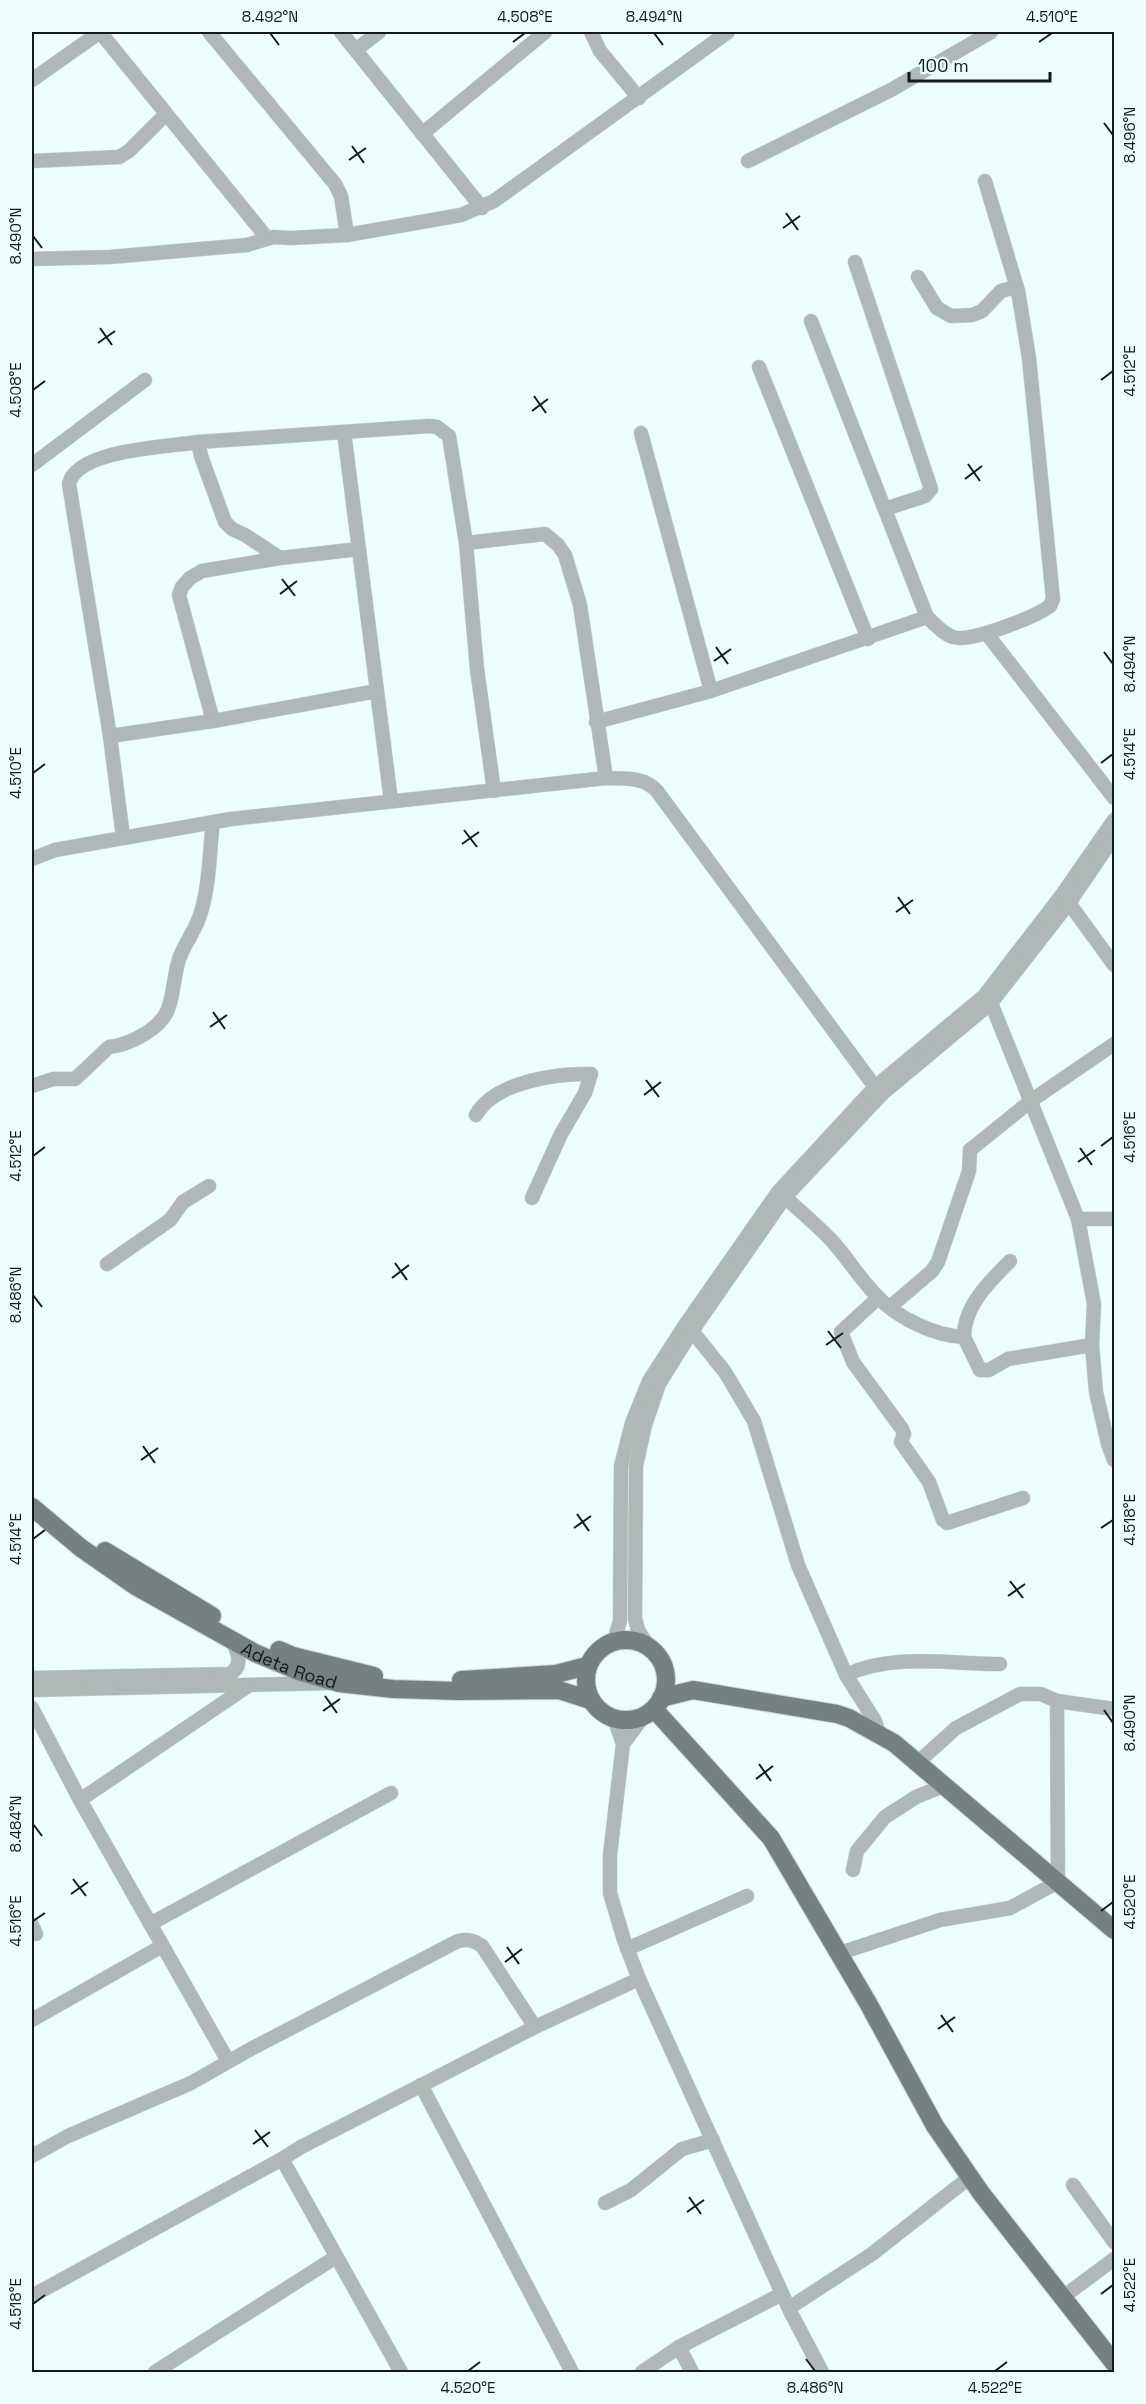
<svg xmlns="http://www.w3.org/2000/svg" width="1146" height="2404" viewBox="0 0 1146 2404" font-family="'Space Grotesk',sans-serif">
<rect width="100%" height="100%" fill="#ebfdfd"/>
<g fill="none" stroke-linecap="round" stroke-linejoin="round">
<g stroke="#c9d9d9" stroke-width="15">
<g id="minor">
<path d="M209,32L335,184L341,196L347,235"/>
<path d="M341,32L482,208"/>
<path d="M591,32L600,51L639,98"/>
<path d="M357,49L379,32"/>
<path d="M32,80L100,32L267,238"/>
<path d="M422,134L545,32"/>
<path d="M32,161L119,157L129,151L166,114"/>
<path d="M748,161L891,90L991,32"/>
<path d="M32,259L110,257L247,245L273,237L291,238L347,235L461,215L494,201L728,32"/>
<path d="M855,262L931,489L925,496L885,509"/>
<path d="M918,277L937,308L951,316L972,315L982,311L1001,291L1012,288L1018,291"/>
<path d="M811,321L927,617C935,624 943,634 953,637C970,643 1035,617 1050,606L1053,599L1029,358L1018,291L985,181"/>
<path d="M759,367L868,639"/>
<path d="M344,432L391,801"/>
<path d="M641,433L711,691"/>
<path d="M198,442L429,426L437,427L449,436L466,543L477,669L494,791"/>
<path d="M32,465L145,380"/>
<path d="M466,543L545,534L558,545L565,555L580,605L606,778"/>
<path d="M987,634L1114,798"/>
<path d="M213,721L179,595L182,587L190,578L202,571L280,558L359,549"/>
<path d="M596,722L711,691L927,617"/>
<path d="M110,736L213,721L377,691"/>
<path d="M123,837L110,736L69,484C77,449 169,447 198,442L201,456L225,522L232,529L245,535L280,558"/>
<path d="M32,859L55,850L231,819L606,778C625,779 643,776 657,791L875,1087"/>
<path d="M1069,903L1114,965"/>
<path d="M991,1003L1078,1219L1094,1304L1092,1345L1096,1392L1108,1444L1114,1460"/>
<path d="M32,1086L53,1079H75L109,1047C129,1045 161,1029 168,1009C174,993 174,975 179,959C184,945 194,932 199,918C210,888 209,853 213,822"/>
<path d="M476,1115C494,1082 557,1073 591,1074L585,1093L561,1134L532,1198"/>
<path d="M785,1197C801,1212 818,1226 833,1242C848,1259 861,1280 877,1296C897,1318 935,1336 964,1337L980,1370H989L1008,1359L1092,1345"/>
<path d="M1078,1219H1114"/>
<path d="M107,1264L170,1220L183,1202L209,1186"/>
<path d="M878,1298L841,1332L853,1362L902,1429L904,1434L901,1442L929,1482L943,1520L947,1523L953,1521L1023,1498"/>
<path d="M890,1307L932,1271L938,1262L969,1171L970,1150L1032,1100L1114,1044"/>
<path d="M692,1331L725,1372L754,1421L798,1565L846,1675L875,1721L880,1737"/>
<path d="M964,1337C964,1306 989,1282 1010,1261"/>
<path d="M614,1641L620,1621L621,1466L632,1423L649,1381L685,1325L778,1192L875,1087L984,996L1061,896L1114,820"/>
<path d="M648,1646L638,1630L635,1618L636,1466L645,1425L659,1384L692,1331L785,1197L883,1093L991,1003L1069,903L1114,837"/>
<path d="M846,1675C892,1653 950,1664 1000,1664"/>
<path d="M32,1678L229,1674C244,1667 238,1651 231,1640"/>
<path d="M32,1690L329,1683"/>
<path d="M32,1708L80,1800L228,2061"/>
<path d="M614,1718L623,1744L610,1855V1893L624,1940L639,1979L791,2313L822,2372"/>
<path d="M623,1744L643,1717"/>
<path d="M916,1764L956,1728L1020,1694H1041L1057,1701L1114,1709"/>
<path d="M80,1800L248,1686"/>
<path d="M853,1870L857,1851L885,1817L916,1797L943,1786"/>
<path d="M150,1924L391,1793"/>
<path d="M32,1925L36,1934"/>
<path d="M627,1949L747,1896"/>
<path d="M840,1953L940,1920L1010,1908L1058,1882L1057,1701"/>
<path d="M32,2020L162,1946"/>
<path d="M421,2085L572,2372"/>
<path d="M32,2156L68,2136L191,2083L249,2050L458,1941C468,1939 474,1940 482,1946L535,2027"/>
<path d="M282,2159L401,2372"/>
<path d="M1073,2185L1114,2242"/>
<path d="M605,2203L631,2190L682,2149L713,2140"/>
<path d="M32,2296L282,2159L301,2147L535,2027L639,1979"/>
<path d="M1063,2297L1114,2259"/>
<path d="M789,2308L872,2254L970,2177"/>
<path d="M679,2347L692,2372"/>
<path d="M155,2372L336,2257"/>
<path d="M642,2372L679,2347L782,2294"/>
</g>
</g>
<g stroke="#c9d9d9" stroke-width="20">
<g id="major">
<path id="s1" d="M32,1507L81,1548L137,1587L255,1653L298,1671L339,1683L393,1689L458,1691L559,1690L590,1700"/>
<path d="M105,1551L212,1616"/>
<circle cx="626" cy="1680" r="40"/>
<path d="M279,1650L293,1656L374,1676"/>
<path d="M461,1680L556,1674L587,1666"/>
<path d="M661,1698L693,1690L837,1714L849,1718L894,1743L1114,1930"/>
<path d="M654,1709L771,1838L868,2003L935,2126L981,2193L1114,2363"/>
</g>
</g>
<use href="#minor" stroke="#b0b8b7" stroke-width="14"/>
<use href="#major" stroke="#738181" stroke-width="18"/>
</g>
<path fill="none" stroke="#141a1a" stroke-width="2" d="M270,33L279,45M654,33L663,45M513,42L525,33M1039,42L1052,33M1104,123L1113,135M352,146L364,163M349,160L366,148M786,213L798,230M783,228L800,216M33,236L42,248M100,328L112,345M98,343L115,331M1101,380L1113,371M33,390L45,381M534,396L546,413M532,411L548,399M968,464L980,481M965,479L982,466M282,579L295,596M280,594L297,581M716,647L728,664M1104,652L1113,664M714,661L731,649M1101,763L1113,754M33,773L45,764M464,830L477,847M462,844L479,832M898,897L910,914M896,912L913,900M213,1012L225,1029M210,1027L227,1015M646,1080L659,1097M644,1095L661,1082M1101,1146L1113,1137M1080,1148L1092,1165M33,1156L45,1147M1078,1162L1095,1150M395,1263L407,1280M392,1278L409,1265M33,1295L42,1307M828,1331L841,1348M826,1345L843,1333M143,1446L155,1463M141,1460L158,1448M577,1514L589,1531M574,1528L591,1516M1101,1528L1113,1520M33,1539L45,1530M1010,1581L1023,1598M1008,1596L1025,1584M325,1696L337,1713M1104,1710L1113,1723M323,1711L340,1699M759,1764L771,1781M756,1779L773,1766M33,1824L42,1836M73,1879L86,1896M71,1894L88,1882M1101,1911L1113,1902M33,1921L45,1913M507,1947L519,1964M505,1962L522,1949M941,2015L953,2032M938,2029L955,2017M255,2130L268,2147M253,2144L270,2132M689,2197L701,2214M687,2212L704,2200M1101,2294L1113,2285M33,2304L45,2295M806,2359L815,2371M468,2371L480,2362M995,2371L1007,2362"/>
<g text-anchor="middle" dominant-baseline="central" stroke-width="5" stroke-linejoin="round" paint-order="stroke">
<g font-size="18" fill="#141a1a" stroke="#ebfdfd">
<text stroke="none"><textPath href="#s1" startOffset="304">Adeta Road</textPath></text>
</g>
</g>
<rect width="1146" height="2404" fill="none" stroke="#ebfdfd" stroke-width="66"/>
<path d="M909 72v9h141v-9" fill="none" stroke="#141a1a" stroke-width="3"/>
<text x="918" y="72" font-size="18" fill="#141a1a" stroke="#ebfdfd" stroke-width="4.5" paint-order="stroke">100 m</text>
<rect x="33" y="33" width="1080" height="2338" fill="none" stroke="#141a1a" stroke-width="2"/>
<g font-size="15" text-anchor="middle" fill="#141a1a">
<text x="270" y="22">8.492°N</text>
<text x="525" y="22">4.508°E</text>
<text x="654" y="22">8.494°N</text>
<text x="1052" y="22">4.510°E</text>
<text transform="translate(1130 135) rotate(-90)" y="5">8.496°N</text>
<text transform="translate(16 236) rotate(-90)" y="5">8.490°N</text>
<text transform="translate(1130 371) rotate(-90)" y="5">4.512°E</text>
<text transform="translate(16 390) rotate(-90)" y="5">4.508°E</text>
<text transform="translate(1130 664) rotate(-90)" y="5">8.494°N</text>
<text transform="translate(1130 754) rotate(-90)" y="5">4.514°E</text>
<text transform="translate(16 773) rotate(-90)" y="5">4.510°E</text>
<text transform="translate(1130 1137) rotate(-90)" y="5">4.516°E</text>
<text transform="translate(16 1156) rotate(-90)" y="5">4.512°E</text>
<text transform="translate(16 1295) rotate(-90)" y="5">8.486°N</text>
<text transform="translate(1130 1520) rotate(-90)" y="5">4.518°E</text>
<text transform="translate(16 1539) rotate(-90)" y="5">4.514°E</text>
<text transform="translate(1130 1723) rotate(-90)" y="5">8.490°N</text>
<text transform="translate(16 1824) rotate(-90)" y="5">8.484°N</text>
<text transform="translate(1130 1902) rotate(-90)" y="5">4.520°E</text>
<text transform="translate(16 1921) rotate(-90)" y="5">4.516°E</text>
<text transform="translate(1130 2285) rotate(-90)" y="5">4.522°E</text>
<text transform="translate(16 2304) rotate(-90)" y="5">4.518°E</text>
<text x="468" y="2393">4.520°E</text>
<text x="815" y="2393">8.486°N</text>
<text x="995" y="2393">4.522°E</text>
</g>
</svg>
